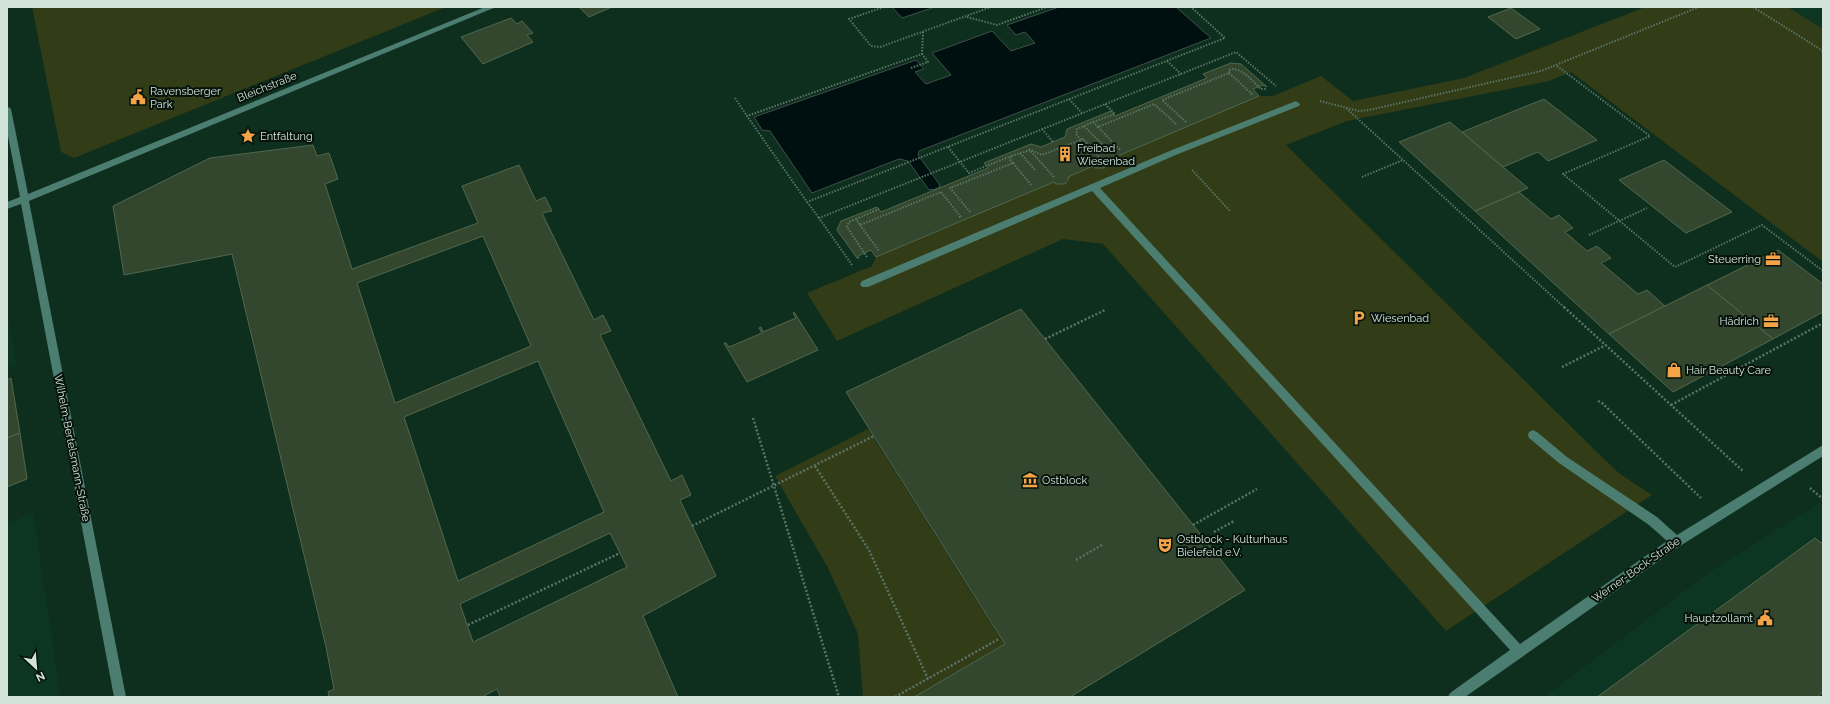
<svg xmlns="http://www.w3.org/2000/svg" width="1830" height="704" viewBox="0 0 1830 704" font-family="Raleway,sans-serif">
<rect width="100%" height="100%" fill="#0e2e1e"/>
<g fill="#0c3621">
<path d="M1788,7H1823V29Z"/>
<path d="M7,313L17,365L7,369Z"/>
<path d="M1819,503L1823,506V697H1544L1708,573Z"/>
<path d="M33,512L56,665L61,697H7V524Z"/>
</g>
<g fill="#323c16">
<path d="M32,7H446L74,158L61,152Z"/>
<path d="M1645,7H1788L1823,29V262L1571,72L1549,81L1347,121L1286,145L1603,458L1620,474L1652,495L1446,631L1103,244L1063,239L837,341L807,293L872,266L876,257L1054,182L1056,184H1065L1069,179L1068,177L1093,166L1108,162L1106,161L1259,96H1273L1321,76L1353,101L1464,78Z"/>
<path d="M868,429L1004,644L913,697H863L858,634L828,568L775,476Z"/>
</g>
<g fill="#001010" stroke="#3f504c">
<path d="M892,7H935L902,18Z"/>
<path d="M1059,7H1176L1211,38L919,151L918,155L940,185H939L940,187L933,190L932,189L929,190L908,161L899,159L812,193L770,131L762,130L754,117L916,60L924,69L915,72L926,84L951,75L932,53L992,31L1011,51L1035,43L1025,32L1016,35L1007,25Z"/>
</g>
<g fill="#33472e" stroke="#52684d" fill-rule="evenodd">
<path d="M579,7H612L589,17Z"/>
<path d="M1511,8L1540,29L1516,39L1488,17Z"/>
<path d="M511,18L517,24L522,21L533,33L527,35L533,42L483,64L461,37Z"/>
<path d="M1231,63L1241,64L1267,87L1263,85L1253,89L1259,96L1106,161L1108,162L1104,168H1095L1093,166L1068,177L1069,179L1065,184H1056L1054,182L876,257L871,250L858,256L859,258H857L837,230L841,221L877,207L881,212L988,168L984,163L1031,144L1041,147L1065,137L1067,129L1111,111L1115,116L1207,78L1203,74Z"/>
<path d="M1544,99L1597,140L1548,161L1538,152L1503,167L1462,132Z"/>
<path d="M1450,122L1503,167L1528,188L1475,211L1399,142Z"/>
<path d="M313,145L317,156L329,153L338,179L325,184L352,269L478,223L462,186L519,165L536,201L545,197L552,211L542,213L594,320L603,315L611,331L600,335L671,481L682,475L691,495L680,500L716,576L643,616L678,697H500L497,689L482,697H329L328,692L334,689L326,647L232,254L124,275L113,206L210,158ZM483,236L531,346L395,403L357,283ZM538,361L604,512L458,581L404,417ZM610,533L627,567L473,642L460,604Z"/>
<path d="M1664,160L1732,212L1686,233L1619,180Z"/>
<path d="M1519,192L1551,219L1559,215L1573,228L1565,232L1587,251L1597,246L1611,258L1601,263L1638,294L1647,290L1665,306L1609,334L1475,211Z"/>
<path d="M1778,250L1823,284V312L1773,339L1707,285Z"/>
<path d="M1707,285L1773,339L1673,392L1609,334Z"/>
<path d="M1021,309L1245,590L1070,697H914L1005,644L846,392Z"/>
<path d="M794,312L818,350L747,382L724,343H726L729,347L762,333L759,328L761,327L763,332L796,318L793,313Z"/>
<path d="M11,378L20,433L7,438V380Z"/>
<path d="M20,433L27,479L7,487V438Z"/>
<path d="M1815,538L1821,543L1823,541V692L1817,697H1597Z"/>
</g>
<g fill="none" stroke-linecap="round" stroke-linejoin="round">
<g stroke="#597466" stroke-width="2" stroke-dasharray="1.5 1.5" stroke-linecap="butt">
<path d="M884,7L849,19L871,46L880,47L991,7"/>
<path d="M1753,7L1823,51"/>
<path d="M967,17L997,25L1047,7"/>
<path d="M923,32L922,54L747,116L807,202L1225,38L1191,7"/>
<path d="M1167,61L1181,74"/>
<path d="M1557,66L1650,136L1563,174L1675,267L1762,225L1823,271"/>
<path d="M911,68L928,62L922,54"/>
<path d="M1229,73L1252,94L1250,95"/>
<path d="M735,98L747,116"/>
<path d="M1069,99L1082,113"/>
<path d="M1320,101L1359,111L1369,110L1541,71L1699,7"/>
<path d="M1346,108L1565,308"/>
<path d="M1093,122L1115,114L1105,104"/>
<path d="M1186,122L1162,100L1229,73V70C1240,65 1253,82 1261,89H1267"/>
<path d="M1084,126L1102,144"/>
<path d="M1098,127L1120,150"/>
<path d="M1042,129L1053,142"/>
<path d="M1081,140L1076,134L1077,129L1093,122L1098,127L1154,104L1177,125"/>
<path d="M948,147L969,173L1011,156"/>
<path d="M1029,149L1054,177"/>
<path d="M1020,153L1035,170"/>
<path d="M1013,163L1032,186"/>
<path d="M1192,170L1230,211"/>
<path d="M1362,177L1403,160"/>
<path d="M807,202L819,218"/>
<path d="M970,212L950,188L1013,163L1010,160L1011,156L1031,150L1042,155L1083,139L1100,158"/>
<path d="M856,219L879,209"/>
<path d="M860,225L879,251"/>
<path d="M1589,235L1647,208"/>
<path d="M867,257L847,227L849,222L856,219L860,225L941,192L961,217H959"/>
<path d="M852,265L819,218L1236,52L1276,86"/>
</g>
<g stroke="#597466" stroke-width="2.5" stroke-dasharray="2 2" stroke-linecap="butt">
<path d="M1564,307L1743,471"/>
<path d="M1045,339L1105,310"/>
<path d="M1562,367L1606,345"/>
<path d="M1598,401L1602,403L1701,498"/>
<path d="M1671,405L1823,323"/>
<path d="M753,418L839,697"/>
<path d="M815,466L869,550L928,679"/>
<path d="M1810,488L1823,499"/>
<path d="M1193,525L1257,489"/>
<path d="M692,526L874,436"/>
<path d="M1214,532L1234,521"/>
<path d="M1076,560L1102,545"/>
<path d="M468,625L620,553"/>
<path d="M895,697L999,639"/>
</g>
<g fill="#4c7d71" fill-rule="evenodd">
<path d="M485,7H496L29,201L126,697H114L21,204L7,209V202L20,197L7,131V106L11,109L28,194Z"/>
<path d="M1296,101L1300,104L1299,106L1178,154L1100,188L1520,644L1667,541L1649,525L1559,463L1529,438L1528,435L1529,432L1533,430L1537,432L1567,457L1657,517L1677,535L1823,445V456L1680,546L1465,697H1448L1450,693L1510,650L1092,191L868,287H862L860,284L862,281L1172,150Z"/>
</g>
</g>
<defs>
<g id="civic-bare" transform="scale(1.2)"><path d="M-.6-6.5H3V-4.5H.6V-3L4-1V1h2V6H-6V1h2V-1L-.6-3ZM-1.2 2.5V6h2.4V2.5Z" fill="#f5a346" stroke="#06130c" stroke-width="2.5" paint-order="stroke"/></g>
<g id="sight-bare" transform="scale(1.2)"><path d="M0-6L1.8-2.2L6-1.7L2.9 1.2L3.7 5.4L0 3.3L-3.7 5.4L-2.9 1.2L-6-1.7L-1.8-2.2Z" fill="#f5a346" stroke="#06130c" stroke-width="2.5" paint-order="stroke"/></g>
<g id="building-bare" transform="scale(1.2)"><path d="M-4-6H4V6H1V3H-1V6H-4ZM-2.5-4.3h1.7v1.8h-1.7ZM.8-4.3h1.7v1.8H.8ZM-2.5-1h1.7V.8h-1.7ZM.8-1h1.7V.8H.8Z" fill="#f5a346" stroke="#06130c" stroke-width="2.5" paint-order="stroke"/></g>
<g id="office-bare" transform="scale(1.2)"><path d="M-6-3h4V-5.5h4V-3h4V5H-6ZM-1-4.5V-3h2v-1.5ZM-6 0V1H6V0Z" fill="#f5a346" stroke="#06130c" stroke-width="2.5" paint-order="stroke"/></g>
<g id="parking-bare" transform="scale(1.2)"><path d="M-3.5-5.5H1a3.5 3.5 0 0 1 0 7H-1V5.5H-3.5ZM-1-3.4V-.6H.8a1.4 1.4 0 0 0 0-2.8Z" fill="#f5a346" stroke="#06130c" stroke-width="2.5" paint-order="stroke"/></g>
<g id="shop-bare" transform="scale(1.2)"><path d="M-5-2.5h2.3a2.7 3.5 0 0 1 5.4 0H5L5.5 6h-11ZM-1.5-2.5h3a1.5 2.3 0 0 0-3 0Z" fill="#f5a346" stroke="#06130c" stroke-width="2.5" paint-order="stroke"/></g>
<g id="museum-bare" transform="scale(1.2)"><path d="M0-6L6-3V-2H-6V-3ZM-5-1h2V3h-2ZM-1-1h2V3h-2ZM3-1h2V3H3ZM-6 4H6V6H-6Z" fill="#f5a346" stroke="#06130c" stroke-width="2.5" paint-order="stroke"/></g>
<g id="theatre-bare" transform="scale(1.2)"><path d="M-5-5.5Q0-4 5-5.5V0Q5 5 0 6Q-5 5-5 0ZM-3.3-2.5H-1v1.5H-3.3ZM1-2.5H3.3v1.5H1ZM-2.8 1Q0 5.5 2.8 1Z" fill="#f5a346" stroke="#06130c" stroke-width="2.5" paint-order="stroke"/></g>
</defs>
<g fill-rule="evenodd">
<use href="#civic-bare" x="138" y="97"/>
<use href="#sight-bare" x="248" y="136"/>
<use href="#building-bare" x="1065" y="154"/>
<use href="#office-bare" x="1773" y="259"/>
<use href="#parking-bare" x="1359" y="318"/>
<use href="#office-bare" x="1771" y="321"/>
<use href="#shop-bare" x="1674" y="370"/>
<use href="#museum-bare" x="1030" y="480"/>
<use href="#theatre-bare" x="1165" y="545"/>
<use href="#civic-bare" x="1765" y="618"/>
</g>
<g text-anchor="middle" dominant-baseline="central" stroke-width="4" stroke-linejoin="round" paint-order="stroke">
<g font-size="11" fill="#d2e4d9" stroke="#06130c">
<text transform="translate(267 87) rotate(-22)">Bleichstraße</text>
<text transform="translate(72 448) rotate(79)">Wilhelm-Bertelsmann-Straße</text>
<text transform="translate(1636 570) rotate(-35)">Werner-Bock-Straße</text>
</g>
<g font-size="11" fill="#d2e4d9" stroke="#06130c" text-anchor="start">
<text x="150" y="91">Ravensberger<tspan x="150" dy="13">Park</tspan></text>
<text x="260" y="136">Entfaltung</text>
<text x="1077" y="148">Freibad<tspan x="1077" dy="13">Wiesenbad</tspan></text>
<text x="1761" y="259" text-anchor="end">Steuerring</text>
<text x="1371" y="318">Wiesenbad</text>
<text x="1759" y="321" text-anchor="end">Hädrich</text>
<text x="1686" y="370">Hair Beauty Care</text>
<text x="1042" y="480">Ostblock</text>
<text x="1177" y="539">Ostblock - Kulturhaus<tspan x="1177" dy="13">Bielefeld e.V.</tspan></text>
<text x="1753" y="618" text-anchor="end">Hauptzollamt</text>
</g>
</g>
<rect width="1830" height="704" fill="none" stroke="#d2e4d9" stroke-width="16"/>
<g transform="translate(36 668) rotate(154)" stroke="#06130c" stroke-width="3" paint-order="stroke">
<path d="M0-3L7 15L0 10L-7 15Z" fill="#d2e4d9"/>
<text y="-6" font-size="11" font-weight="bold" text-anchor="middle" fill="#d2e4d9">N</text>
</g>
</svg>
